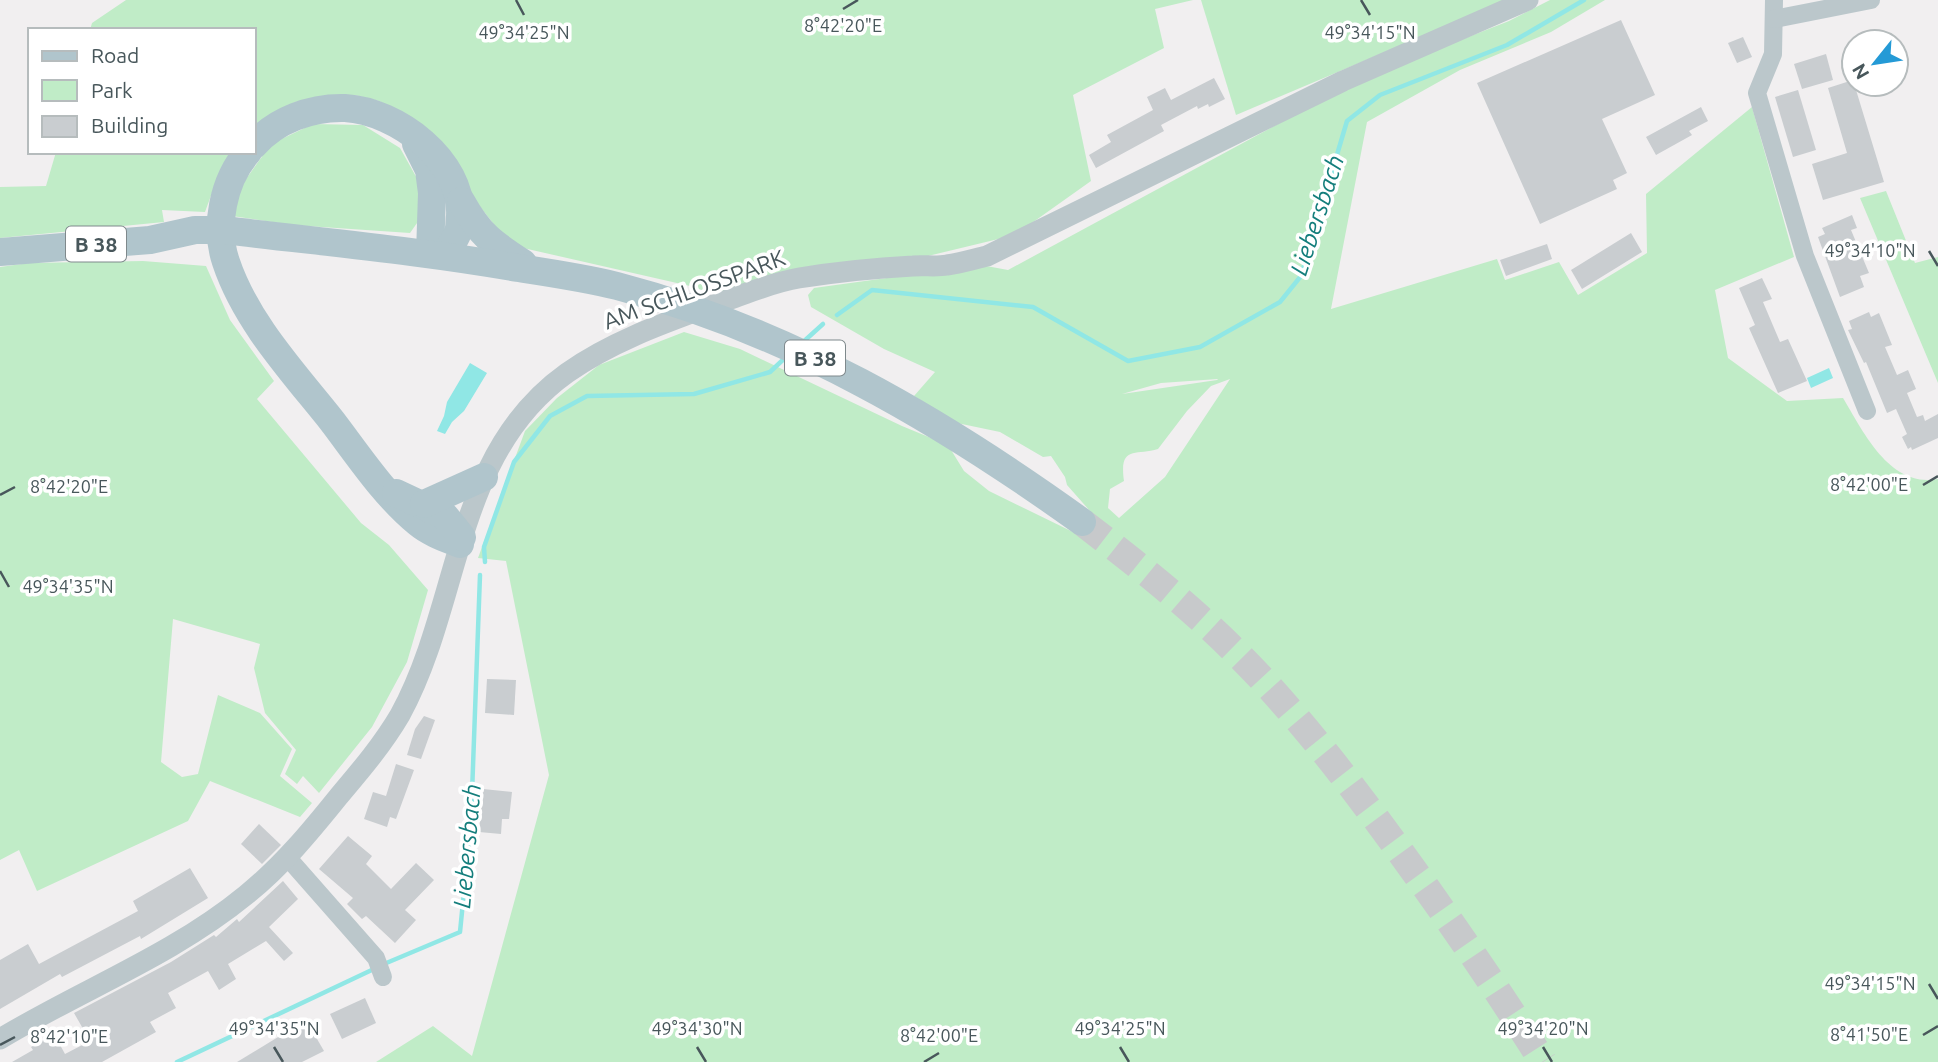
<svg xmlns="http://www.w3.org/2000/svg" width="1938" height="1062" viewBox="0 0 1938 1062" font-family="Ubuntu,sans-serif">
<rect width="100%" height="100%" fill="#f1eff0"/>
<g fill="#c0ecc7" fill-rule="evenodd">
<path d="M126,0H1193L1155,9L1164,48L1073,95L1091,181L1015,235L737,302L690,286L510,245L410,117L379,101L355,95L295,102L254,127V30H90L92,23Z"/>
<path d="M1201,0H1508L1236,115Z"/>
<path d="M1550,0H1605L1551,32L1460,70L1367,122L1331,309L1497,259L1505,280L1559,262L1578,295L1647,253L1646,194L1752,107L1794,257L1715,290L1728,358L1787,401L1843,398C1864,433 1890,488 1938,479V1062H376L433,1026L472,1056L549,775L506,561L478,558L525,431L557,398L599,365L684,332L740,349L902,426L948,445L964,471L989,491L1073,532L1090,511L1067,485L1065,477L1051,456L1043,457L1000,432L957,423L914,396L935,372L884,349L811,307L808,295L814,288L981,265L1008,270L1326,98L1407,61L1509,21ZM1218,379L1217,380L1122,394L1161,383ZM1230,379L1165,477L1119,518L1108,508L1110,489L1124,481C1119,445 1135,456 1158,449L1187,411L1211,386Z"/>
<path d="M313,124L363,125L400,148L423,189L422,216L410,233L292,225L232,216L241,186L271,144Z"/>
<path d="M56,152H233L221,168L205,212L162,210L164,222L0,238V187L46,186Z"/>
<path d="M1886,191L1915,263L1938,257V383L1860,198Z"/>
<path d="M143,261L206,266L230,320L274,381L257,399L361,523L389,545L428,590L407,662L372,727L319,793L303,776L297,784L285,774L296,750L265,713L254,668L260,644L173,619L161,762L182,777L198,774L218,695L260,713L292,749L280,776L312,803L300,817L210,781L188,821L37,891L19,850L0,860V267L29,263Z"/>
</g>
<g fill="#90e7e5">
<path d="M470,363L487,373L464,411L452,422L445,434L437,431L444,416L447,402Z"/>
<path d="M1829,368L1833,378L1811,388L1807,378Z"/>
</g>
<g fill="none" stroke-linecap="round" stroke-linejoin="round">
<g stroke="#90e7e5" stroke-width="4.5">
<path d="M837,315L872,290L1033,307L1128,361L1200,347L1280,302L1301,276L1347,121L1380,95L1507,45L1584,0"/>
<path d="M802,343L823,324"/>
<path d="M485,562L484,547L514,462L550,416L587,396L694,394L770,372L787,356"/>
<path d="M384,964L460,932L471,821L480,575"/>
<path d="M177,1062L376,968"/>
</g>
</g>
<g fill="#c9cdd0">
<path d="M1621,20L1655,95L1602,119L1627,173L1613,180L1617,189L1540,224L1477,83Z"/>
<path d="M1743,37L1752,57L1737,63L1728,43Z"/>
<path d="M1826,54L1833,80L1802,89L1794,64Z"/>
<path d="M1214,78L1225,99L1209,107L1208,104L1198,109L1197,106L1161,125L1164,131L1096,168L1089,155L1111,142L1107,135L1153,110L1147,97L1165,88L1171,100Z"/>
<path d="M1853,80L1884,182L1823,200L1812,164L1847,153L1828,88Z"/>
<path d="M1798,90L1816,150L1793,157L1775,97Z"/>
<path d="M1701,107L1708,121L1689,131L1692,135L1656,155L1646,137Z"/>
<path d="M1852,215L1857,228L1851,230L1869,273L1860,276L1864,287L1840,297L1818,237L1825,234L1822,228Z"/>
<path d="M1631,233L1642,252L1582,289L1571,270Z"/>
<path d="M1547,244L1552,259L1506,276L1500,260Z"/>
<path d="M1762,278L1772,299L1763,302L1780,342L1788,339L1807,381L1778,393L1749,328L1755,325L1739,288Z"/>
<path d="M1869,312L1871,317L1879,313L1892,345L1885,347L1897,375L1908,370L1916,389L1907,393L1917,417L1923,415L1925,421L1938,414V438L1912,450L1911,447L1908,449L1902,437L1907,434L1896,409L1887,413L1866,362L1864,363L1848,330L1852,329L1849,321Z"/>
<path d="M487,679L516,680L514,715L485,713Z"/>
<path d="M424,716L435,720L421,759L407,755L415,729Z"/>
<path d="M396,764L414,770L396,819L390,817L387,827L364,819L373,792L386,796Z"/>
<path d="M483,789L512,792L509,819H502L501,834L479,832Z"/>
<path d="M259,824L281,845L262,864L241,844Z"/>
<path d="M348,836L372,856L366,864L391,889L416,863L434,880L405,910L416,920L395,943L366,916L362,919L347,904L353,898L319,869Z"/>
<path d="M190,868L208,898L141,939L140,936L62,977L60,974L0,1009V960L28,944L39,964L138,911L133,901Z"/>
<path d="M283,881L298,899L269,927L293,953L284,961L266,941L228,964L236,979L219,990L208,971L168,993L176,1008L150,1022L156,1032L102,1062H12L33,1050L31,1047L54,1034L65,1054L90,1041L74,1013L171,962L214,935L216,937L237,919L239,922Z"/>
<path d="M365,998L376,1023L342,1039L330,1014Z"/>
<path d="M306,1020L324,1051L302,1062H237Z"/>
</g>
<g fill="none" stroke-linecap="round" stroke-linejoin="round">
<path stroke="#c7c9cb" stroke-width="28" stroke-dasharray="28 14" stroke-linecap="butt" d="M1082,522C1145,570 1207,620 1261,678C1320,742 1371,811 1422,882C1464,941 1505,1001 1543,1062"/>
<g stroke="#bbc7cb" stroke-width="18">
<path d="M1774,0L1773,54L1757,93L1805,256L1867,411"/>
<path d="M1774,19L1871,0"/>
<path d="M288,858L376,958L383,977"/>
</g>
<path stroke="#bbc7cb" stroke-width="21" d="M0,1039C81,990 173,955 246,895C282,866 310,832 339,796C361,770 383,744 400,715C462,602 453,454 567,373C615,339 673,320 727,300C751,292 774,282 799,278C836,272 876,268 913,266C925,265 936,267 947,265C961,263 974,259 987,256L1343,81L1528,0"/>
<g stroke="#b0c5cc" stroke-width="28">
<path d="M416,144L429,170L432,193L430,254"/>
<path d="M254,145C276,120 311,107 345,108C397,111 463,161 460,216C459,221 460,227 458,232C455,240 449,248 445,255"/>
<path d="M248,152C223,180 214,227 226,262C246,322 293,372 332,421C358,455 384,495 418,523C430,533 445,538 460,544"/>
<path d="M461,201C480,235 492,243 523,263"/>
<path d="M0,252L150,240L195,230H224C322,242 421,251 518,268C551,273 585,278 617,286C789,331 939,419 1082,522"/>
<path d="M396,493L445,516L462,537"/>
<path d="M424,504L484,477"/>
</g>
</g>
<path fill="none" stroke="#48575b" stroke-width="2.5" d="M516,0L524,15M1361,0L1370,15M843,9L858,0M1929,251L1938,266M1923,485L1938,476M0,495L15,487M0,571L9,587M1929,984L1938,999M1923,1035L1938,1026M0,1045L15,1037M274,1047L283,1062M697,1047L706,1062M1120,1047L1129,1062M1543,1047L1552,1062M924,1062L939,1053"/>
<g text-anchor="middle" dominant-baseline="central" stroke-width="7" stroke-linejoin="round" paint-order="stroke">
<g fill="#fff" stroke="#7f898c" stroke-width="2">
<rect x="66" y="226.5" width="60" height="35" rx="5"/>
<rect x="785" y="340.5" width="60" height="35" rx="5"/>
</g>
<g font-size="21" font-weight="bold" fill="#48575b">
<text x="96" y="244">B 38</text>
<text x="815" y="358">B 38</text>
</g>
<g font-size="23" fill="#48575b" stroke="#fff">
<text transform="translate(694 289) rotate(-20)">AM SCHLOSSPARK</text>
</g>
<g font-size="24" font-style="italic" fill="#147e7c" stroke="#fff">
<text transform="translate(1317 215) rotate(-72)">Liebersbach</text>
<text transform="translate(467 846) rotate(-85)">Liebersbach</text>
</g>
</g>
<g font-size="18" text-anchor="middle" fill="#48575b" stroke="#fff" stroke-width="7" stroke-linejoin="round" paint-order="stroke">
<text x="843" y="32">8°42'20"E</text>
<text x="524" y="39">49°34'25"N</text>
<text x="1370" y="39">49°34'15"N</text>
<text x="1870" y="257">49°34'10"N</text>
<text x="1869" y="491">8°42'00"E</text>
<text x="69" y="493">8°42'20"E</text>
<text x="68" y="593">49°34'35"N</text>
<text x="1870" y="990">49°34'15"N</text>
<text x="274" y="1035">49°34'35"N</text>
<text x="697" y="1035">49°34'30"N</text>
<text x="1120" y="1035">49°34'25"N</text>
<text x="1543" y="1035">49°34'20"N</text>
<text x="1869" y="1041">8°41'50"E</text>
<text x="939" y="1042">8°42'00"E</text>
<text x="69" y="1043">8°42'10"E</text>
</g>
<rect x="28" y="28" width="228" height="126" fill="#ffffff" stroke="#b6bcbd" stroke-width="2"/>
<rect x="42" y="51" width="35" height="10" fill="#b0c5cc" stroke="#b6bcbd" stroke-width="2"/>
<text x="91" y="63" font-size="21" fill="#48575b">Road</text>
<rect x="42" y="80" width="35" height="21" fill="#c0ecc7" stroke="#b6bcbd" stroke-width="2"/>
<text x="91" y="98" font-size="21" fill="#48575b">Park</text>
<rect x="42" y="116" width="35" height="21" fill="#c9cdd0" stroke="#b6bcbd" stroke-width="2"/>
<text x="91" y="133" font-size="21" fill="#48575b">Building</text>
<g transform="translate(1875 63) rotate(240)"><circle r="33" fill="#ffffff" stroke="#b6bcbd" stroke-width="2"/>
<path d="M0-5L12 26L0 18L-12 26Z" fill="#249ad6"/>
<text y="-10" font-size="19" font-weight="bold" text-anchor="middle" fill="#48575b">N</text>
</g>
</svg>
